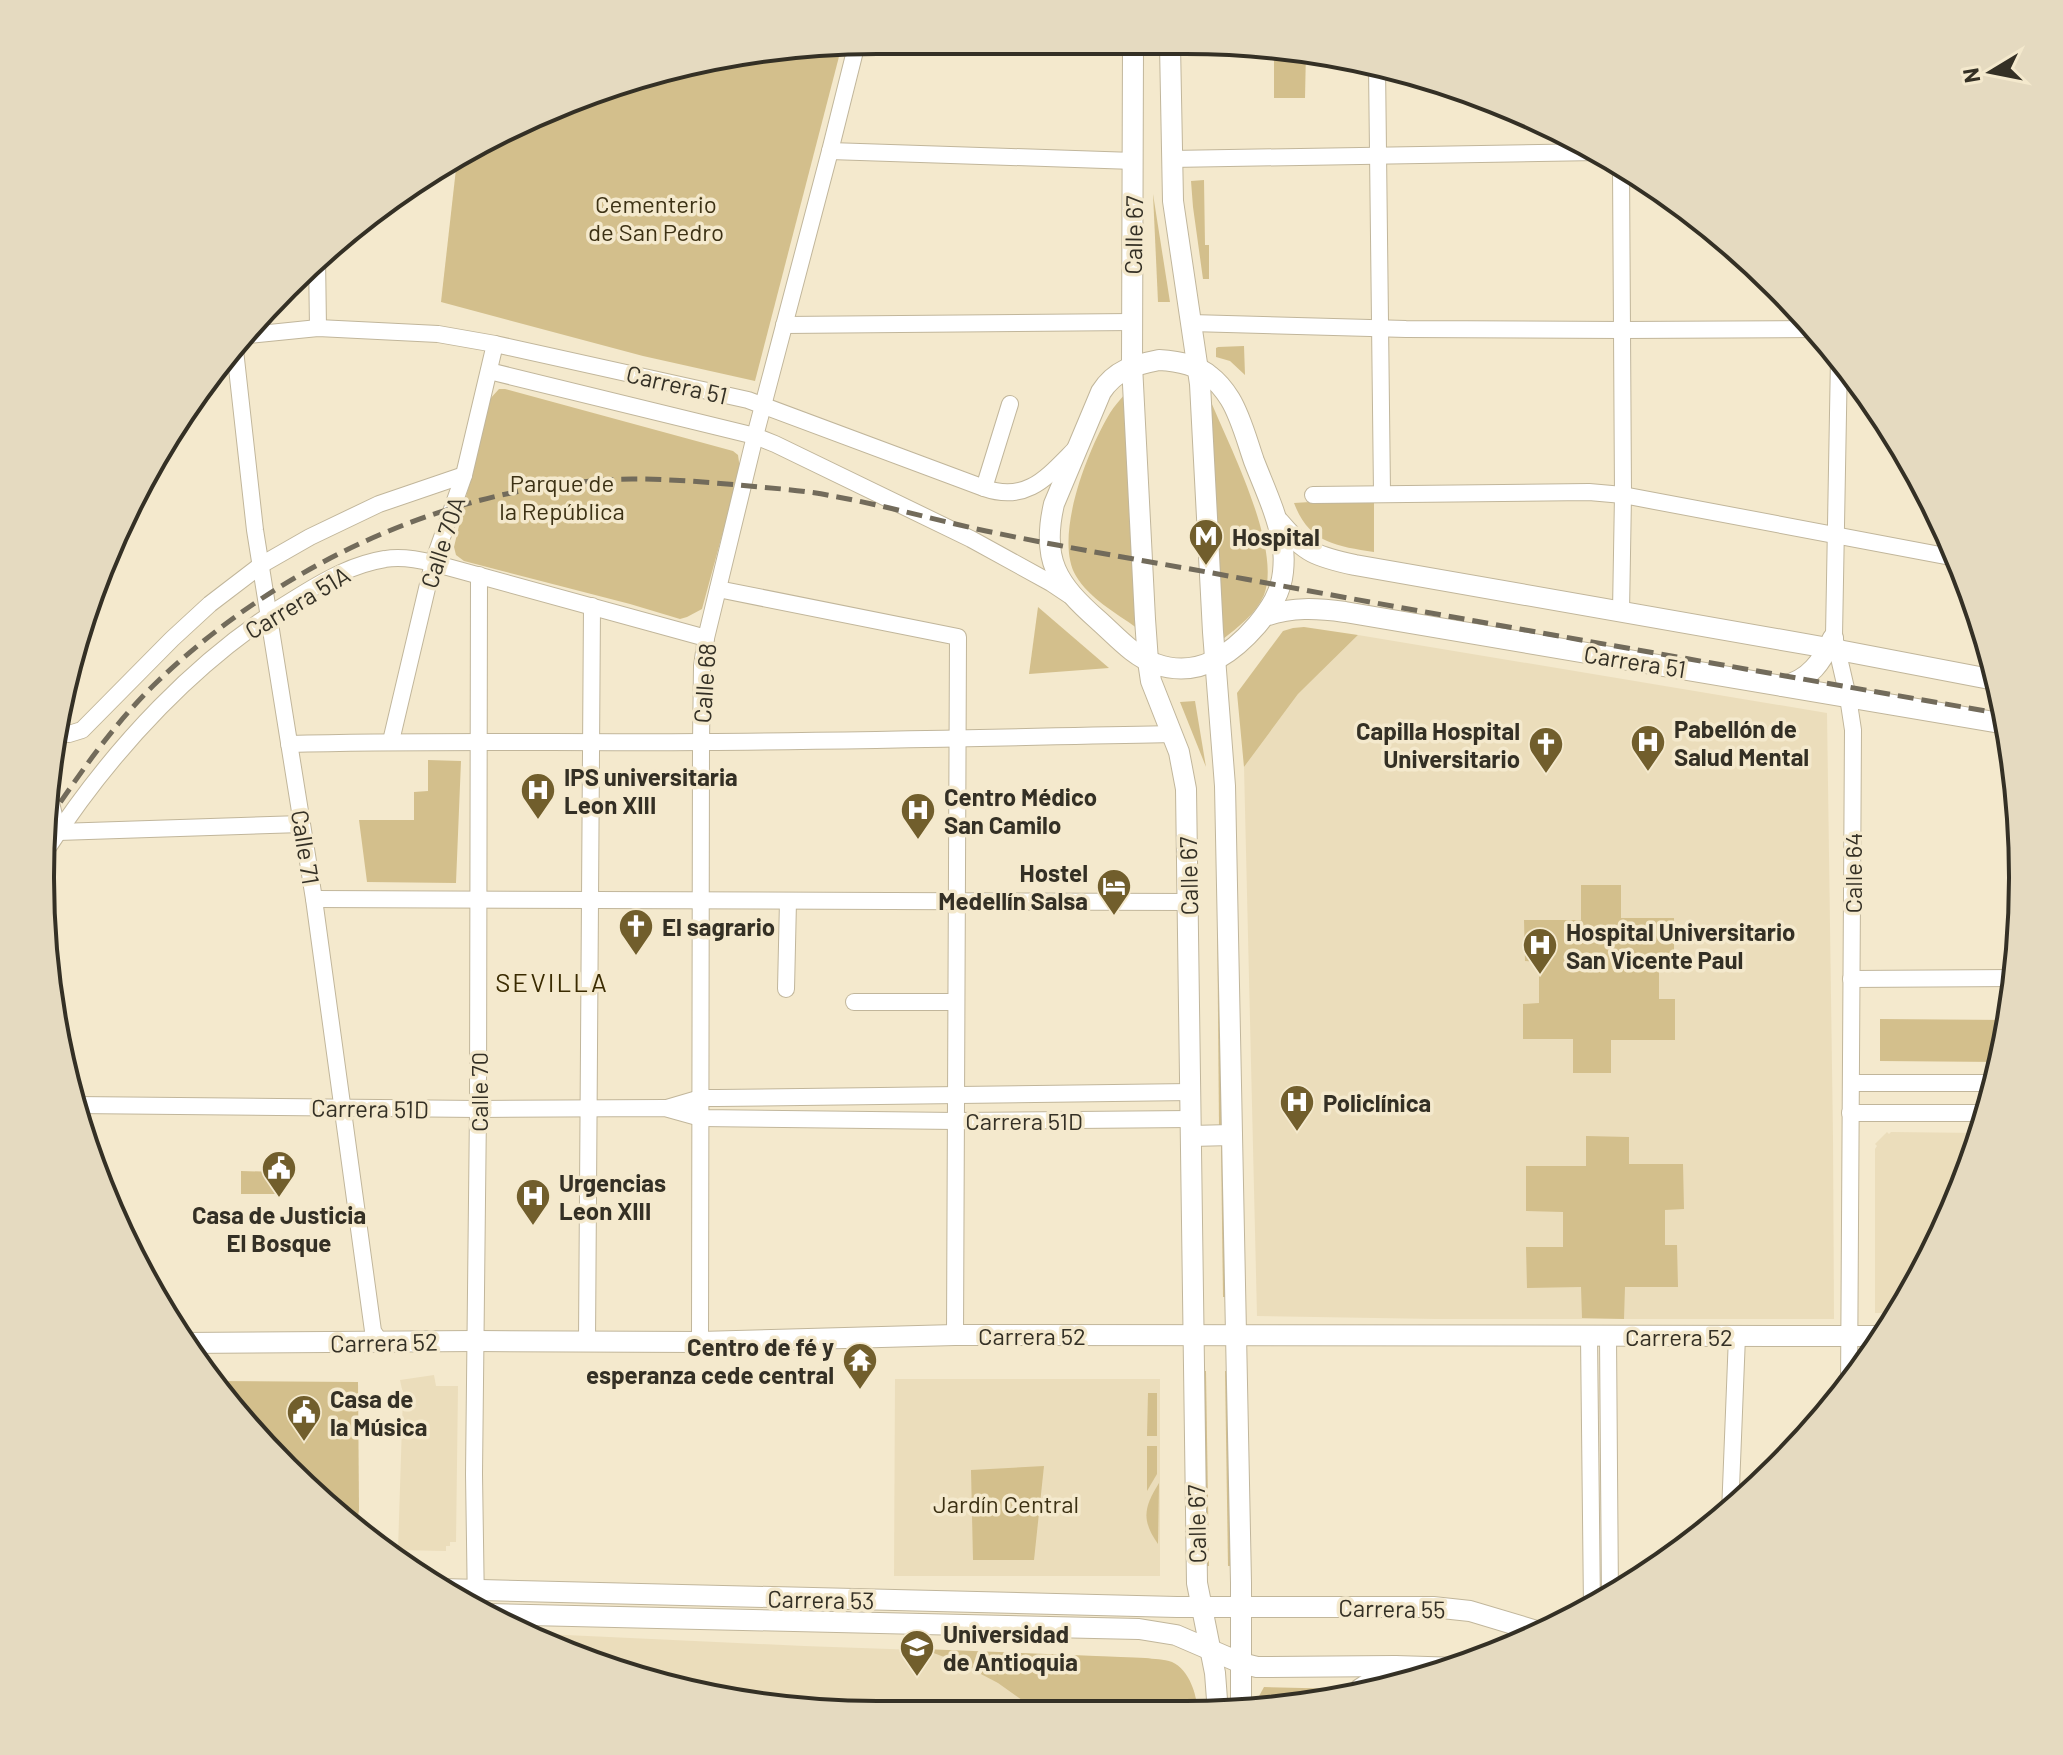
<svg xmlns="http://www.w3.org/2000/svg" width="2063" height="1755" viewBox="0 0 2063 1755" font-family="Barlow,sans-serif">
<rect width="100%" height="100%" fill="#f4e9cd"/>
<g fill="#ebddbb">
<path d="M1358,635L1827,713L1833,1137L1834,1319H1436L1257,1316L1244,767L1298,694Z"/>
<path d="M1887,1132L1889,1134L1891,1132L1980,1133L1937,1248L1896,1313H1875V1149L1877,1146L1875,1144Z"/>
<path d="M434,1375L436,1386H458L456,1542H450V1546H446V1551L398,1550L403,1394L400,1380Z"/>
<path d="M895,1379H1160V1576H894Z"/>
<path d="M523,1633L804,1646L1146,1658L1173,1663L1180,1668L1194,1691L1198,1713L877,1715L714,1699L557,1651Z"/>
</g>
<g fill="#d3bf8c">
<path d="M842,45L755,381L643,356L441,302L457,160L507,127L661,68Z"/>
<path d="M1274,47H1294L1306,50L1305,98H1274Z"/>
<path d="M1204,180L1205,245H1209V279H1203L1193,207L1191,181Z"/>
<path d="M1153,194L1170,302H1158Z"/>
<path d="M1244,346L1245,375L1230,361L1216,357V348L1218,347Z"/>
<path d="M499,389H505L733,451L738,455L740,469L702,609L687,617L680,619L630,604L464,561L456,555L454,547L489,400Z"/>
<path d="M1125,394L1137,628C1116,613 1089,598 1076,576C1053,537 1088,449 1110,413C1114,406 1120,400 1125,394Z"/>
<path d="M1211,402C1230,447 1282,549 1264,595C1256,614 1238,627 1222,640Z"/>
<path d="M1374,498V552C1336,546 1309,543 1294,503Z"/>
<path d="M1038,607L1109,668L1029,674Z"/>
<path d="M1304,627L1358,635L1298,694L1244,767L1237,693L1283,631L1293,628Z"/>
<path d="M1195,701L1206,767L1180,702Z"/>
<path d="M428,760L461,761L456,883L367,882L359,820H414V792L428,791Z"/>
<path d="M1216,788L1222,1125L1219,1126Z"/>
<path d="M1581,885H1621V918H1674V962H1659V999H1675V1040H1611V1073H1573V1039H1523V1004L1539,1003V962L1525,961L1524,920H1581Z"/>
<path d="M1880,1019L2007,1020L2000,1062L1880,1061Z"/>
<path d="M1586,1136L1629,1137V1164H1683L1684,1209L1665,1210V1245H1677L1678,1287H1625L1624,1319L1582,1318L1581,1287L1527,1288L1526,1247H1563V1212L1526,1211V1166H1586Z"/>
<path d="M1221,1146H1224L1226,1297H1223Z"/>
<path d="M241,1171L280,1172V1194H241Z"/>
<path d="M1203,1371H1206L1209,1566H1206Z"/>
<path d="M1225,1371H1228L1231,1566H1228Z"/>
<path d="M213,1381L358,1382L359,1510L356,1528L285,1469Z"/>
<path d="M1148,1393H1157V1436H1147Z"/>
<path d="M1147,1446H1157V1474L1147,1491Z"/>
<path d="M1044,1466L1034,1560H973L971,1470Z"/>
<path d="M1159,1483L1158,1544C1141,1520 1144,1507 1159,1483Z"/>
<path d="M923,1649L1145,1658C1154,1659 1164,1659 1172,1662C1190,1670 1197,1696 1198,1713L1039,1714L1036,1710L998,1683L960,1663Z"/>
<path d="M1264,1687L1345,1689L1338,1694L1258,1710V1698Z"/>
<path d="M724,1700L887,1709L923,1715H877Z"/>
</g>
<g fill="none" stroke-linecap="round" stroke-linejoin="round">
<g stroke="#c1b69b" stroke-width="18">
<g id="minor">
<path d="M1377,66L1382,493"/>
<path d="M830,151L1134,161"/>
<path d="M1171,159L1598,152"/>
<path d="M317,257L318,328"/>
<path d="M1191,323L1406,329L1622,330L1818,329"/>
<path d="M784,325L1132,322"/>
<path d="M249,335L318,328L438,334L495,344L748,400L984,488C1027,503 1047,477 1075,449"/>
<path d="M235,350L255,530L314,899L373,1331L380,1342"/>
<path d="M1839,358L1834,636L1848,697L1853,730L1849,1389"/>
<path d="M489,371L755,436L775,444L971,539L1051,583L1069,595"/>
<path d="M984,488L1010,404"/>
<path d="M1313,495L1589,492L1623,495L1956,558"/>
<path d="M718,589L958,637L955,1335"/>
<path d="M1621,612L1623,495L1621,167"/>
<path d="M56,733L69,734L82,730L172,639L210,604L261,565L310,537L379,504L464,475"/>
<path d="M391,741L433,563L464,475L495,344"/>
<path d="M289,744C426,740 564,743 701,742C858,741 1016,737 1173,734"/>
<path d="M47,786L58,832"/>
<path d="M58,832L302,824"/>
<path d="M47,849C112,749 198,656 301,595C327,579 354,564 385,559C401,556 417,559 433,563L706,638"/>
<path d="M314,899L1189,902"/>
<path d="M1851,979L2014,978"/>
<path d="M786,989L788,901"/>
<path d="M854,1002H956"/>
<path d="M1851,1083H1996"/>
<path d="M75,1105L478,1109L665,1108L701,1118L956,1121L1191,1119"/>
<path d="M667,1108L701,1098H717L1191,1092"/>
<path d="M1850,1113H1987"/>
<path d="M1589,1336L1592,1608"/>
<path d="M1608,1336L1610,1599"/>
<path d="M587,1341L592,606"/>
<path d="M700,1342L701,742L702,666L706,638L755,436L830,151L857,43"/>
<path d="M1730,1513L1737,1336"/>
<path d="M476,1608L474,1474L478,1109L479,575"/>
</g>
</g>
<g stroke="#c1b69b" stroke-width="22">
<g id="major">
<path d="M1133,44L1132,365L1145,619L1148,661L1151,681L1179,752L1186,789L1197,1583L1215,1673L1218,1713"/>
<path d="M1170,45L1173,201L1200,384L1213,632L1225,786L1241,1583V1713"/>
<path d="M1159,360C1177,361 1196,364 1210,376C1218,382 1225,391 1230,399C1241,417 1247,441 1254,461C1264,487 1277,514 1282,542C1284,551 1284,562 1283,572C1281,593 1270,609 1257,625C1231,655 1198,679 1156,664C1134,657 1116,636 1098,620C1057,584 1041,560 1054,504L1101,392C1115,370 1134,365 1159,360Z"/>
<path d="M1279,522C1305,553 1317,557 1355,565L1828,648L1995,680"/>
<path d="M1265,616C1292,607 1316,608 1345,612L2006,724"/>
<path d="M1783,686C1810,680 1822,661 1833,638"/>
<path d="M1191,1136L1232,1135"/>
<path d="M181,1343L476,1341L700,1342L955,1335L1882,1336"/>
<path d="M441,1589L1177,1607H1433L1470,1611L1540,1632"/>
<path d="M487,1614L1139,1629L1176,1635L1241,1663L1257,1667L1395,1666L1460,1668"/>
<path d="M1360,1689L1395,1666"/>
</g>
</g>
<use href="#minor" stroke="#fff" stroke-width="16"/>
<use href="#major" stroke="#fff" stroke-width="20"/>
<path stroke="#726b5b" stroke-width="5" stroke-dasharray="16 8" stroke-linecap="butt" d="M47,822C80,773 115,722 158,681C284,561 457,482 632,479C675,479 717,483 759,487C783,489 808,491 832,496C884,505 935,520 986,531C1072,549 1159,563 1245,579C1498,626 1751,670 2003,714"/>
</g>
<defs>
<g id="metro-pin" transform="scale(1.8)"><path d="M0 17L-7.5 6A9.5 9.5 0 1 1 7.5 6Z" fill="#715e2c" stroke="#f4e9cd"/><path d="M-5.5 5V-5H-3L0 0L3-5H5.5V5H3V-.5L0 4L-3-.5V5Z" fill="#fff"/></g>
<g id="hospital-pin" transform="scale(1.8)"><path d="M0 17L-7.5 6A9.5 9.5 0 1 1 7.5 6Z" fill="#715e2c" stroke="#f4e9cd"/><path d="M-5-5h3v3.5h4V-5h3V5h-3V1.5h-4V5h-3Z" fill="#fff"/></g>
<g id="church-pin" transform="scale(1.8)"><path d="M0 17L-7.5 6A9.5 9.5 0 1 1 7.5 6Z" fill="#715e2c" stroke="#f4e9cd"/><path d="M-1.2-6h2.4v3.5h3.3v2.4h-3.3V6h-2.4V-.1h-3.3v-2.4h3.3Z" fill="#fff"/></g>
<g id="hotel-pin" transform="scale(1.8)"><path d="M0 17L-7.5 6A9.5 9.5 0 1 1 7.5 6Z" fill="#715e2c" stroke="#f4e9cd"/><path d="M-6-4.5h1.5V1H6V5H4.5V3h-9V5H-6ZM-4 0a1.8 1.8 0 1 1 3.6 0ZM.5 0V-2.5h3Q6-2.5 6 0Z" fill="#fff"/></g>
<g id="civic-pin" transform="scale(1.8)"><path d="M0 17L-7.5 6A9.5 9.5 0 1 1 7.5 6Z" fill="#715e2c" stroke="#f4e9cd"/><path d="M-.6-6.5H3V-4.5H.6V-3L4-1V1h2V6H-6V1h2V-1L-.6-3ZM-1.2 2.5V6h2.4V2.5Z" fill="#fff"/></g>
<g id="temple-pin" transform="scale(1.8)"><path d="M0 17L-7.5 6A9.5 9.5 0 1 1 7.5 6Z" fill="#715e2c" stroke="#f4e9cd"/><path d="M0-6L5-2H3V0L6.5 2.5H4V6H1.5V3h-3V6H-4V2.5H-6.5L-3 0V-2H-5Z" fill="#fff"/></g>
<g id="university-pin" transform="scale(1.8)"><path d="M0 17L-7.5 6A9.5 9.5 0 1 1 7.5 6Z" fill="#715e2c" stroke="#f4e9cd"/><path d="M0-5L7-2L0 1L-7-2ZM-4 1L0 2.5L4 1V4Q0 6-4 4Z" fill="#fff"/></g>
</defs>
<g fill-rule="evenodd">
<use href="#metro-pin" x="1206" y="536"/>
<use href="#hospital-pin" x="1648" y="742"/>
<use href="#church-pin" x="1546" y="744"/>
<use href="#hospital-pin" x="538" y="790"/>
<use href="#hospital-pin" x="918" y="810"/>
<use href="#hotel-pin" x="1114" y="886"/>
<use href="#church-pin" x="636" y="926"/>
<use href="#hospital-pin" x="1540" y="945"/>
<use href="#hospital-pin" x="1297" y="1102"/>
<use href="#civic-pin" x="279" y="1168"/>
<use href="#hospital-pin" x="533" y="1196"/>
<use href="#temple-pin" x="860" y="1360"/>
<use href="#civic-pin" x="304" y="1412"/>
<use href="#university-pin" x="917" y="1647"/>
</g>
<g text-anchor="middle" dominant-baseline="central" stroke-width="7" stroke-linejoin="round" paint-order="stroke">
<g font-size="24" fill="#3c3114" stroke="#f4e9cd">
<text x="656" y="203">Cementerio<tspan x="656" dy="28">de San Pedro</tspan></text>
<text x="562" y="482">Parque de<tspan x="562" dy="28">la República</tspan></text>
<text x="1006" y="1503">Jardín Central</text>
</g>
<g font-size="24" fill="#343025" stroke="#f4e9cd">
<text transform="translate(1133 235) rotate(-89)">Calle 67</text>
<text transform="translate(677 384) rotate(13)">Carrera 51</text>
<text transform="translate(442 542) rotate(-72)">Calle 70A</text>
<text transform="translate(297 602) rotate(-31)">Carrera 51A</text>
<text transform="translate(1635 661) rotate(9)">Carrera 51</text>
<text transform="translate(704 683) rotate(-86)">Calle 68</text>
<text transform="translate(306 847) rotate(81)">Calle 71</text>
<text transform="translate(1852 873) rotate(-90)">Calle 64</text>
<text transform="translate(1188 876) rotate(-91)">Calle 67</text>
<text transform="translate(478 1092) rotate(-90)">Calle 70</text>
<text transform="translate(370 1108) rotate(1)">Carrera 51D</text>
<text x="1024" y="1120">Carrera 51D</text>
<text x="1032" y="1335">Carrera 52</text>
<text x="1679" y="1336">Carrera 52</text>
<text transform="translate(384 1342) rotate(-1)">Carrera 52</text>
<text transform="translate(1196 1524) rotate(-91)">Calle 67</text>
<text transform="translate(821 1599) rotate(1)">Carrera 53</text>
<text transform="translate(1392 1608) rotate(1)">Carrera 55</text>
</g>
<g font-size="24" font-weight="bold" fill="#343025" stroke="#f4e9cd" text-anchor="start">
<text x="1232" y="536">Hospital</text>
<text x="1674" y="728">Pabellón de<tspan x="1674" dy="28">Salud Mental</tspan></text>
<text x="1520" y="730" text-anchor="end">Capilla Hospital<tspan x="1520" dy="28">Universitario</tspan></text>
<text x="564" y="776">IPS universitaria<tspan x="564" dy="28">Leon XIII</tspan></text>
<text x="944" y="796">Centro Médico<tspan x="944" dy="28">San Camilo</tspan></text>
<text x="1088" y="872" text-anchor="end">Hostel<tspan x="1088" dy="28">Medellín Salsa</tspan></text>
<text x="662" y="926">El sagrario</text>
<text x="1566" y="931">Hospital Universitario<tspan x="1566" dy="28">San Vicente Paul</tspan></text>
<text x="1323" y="1102">Policlínica</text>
<text x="559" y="1182">Urgencias<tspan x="559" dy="28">Leon XIII</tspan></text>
<text x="279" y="1214" text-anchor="middle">Casa de Justicia<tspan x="279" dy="28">El Bosque</tspan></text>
<text x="834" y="1346" text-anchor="end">Centro de fé y<tspan x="834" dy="28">esperanza cede central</tspan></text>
<text x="330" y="1398">Casa de<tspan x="330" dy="28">la Música</tspan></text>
<text x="943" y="1633">Universidad<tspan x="943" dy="28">de Antioquia</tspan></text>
</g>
<g font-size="26" letter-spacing="2" fill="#3a2b01" stroke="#f4e9cd">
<text x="552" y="981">SEVILLA</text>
</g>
</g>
<path d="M0 0H2063V1755H0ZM877 54H1186A823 823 0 0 1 2009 877V878A823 823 0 0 1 1186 1701H877A823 823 0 0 1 54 878V877A823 823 0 0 1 877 54Z" fill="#e5dac0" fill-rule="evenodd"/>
<path fill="none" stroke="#343025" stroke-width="4" d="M877 54H1186A823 823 0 0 1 2009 877V878A823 823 0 0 1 1186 1701H877A823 823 0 0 1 54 878V877A823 823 0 0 1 877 54Z"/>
<g transform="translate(1991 72) rotate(260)" stroke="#f4e9cd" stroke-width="6" paint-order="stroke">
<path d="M0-6L14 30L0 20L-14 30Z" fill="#343025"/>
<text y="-12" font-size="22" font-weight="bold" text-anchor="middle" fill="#343025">N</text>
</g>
</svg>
